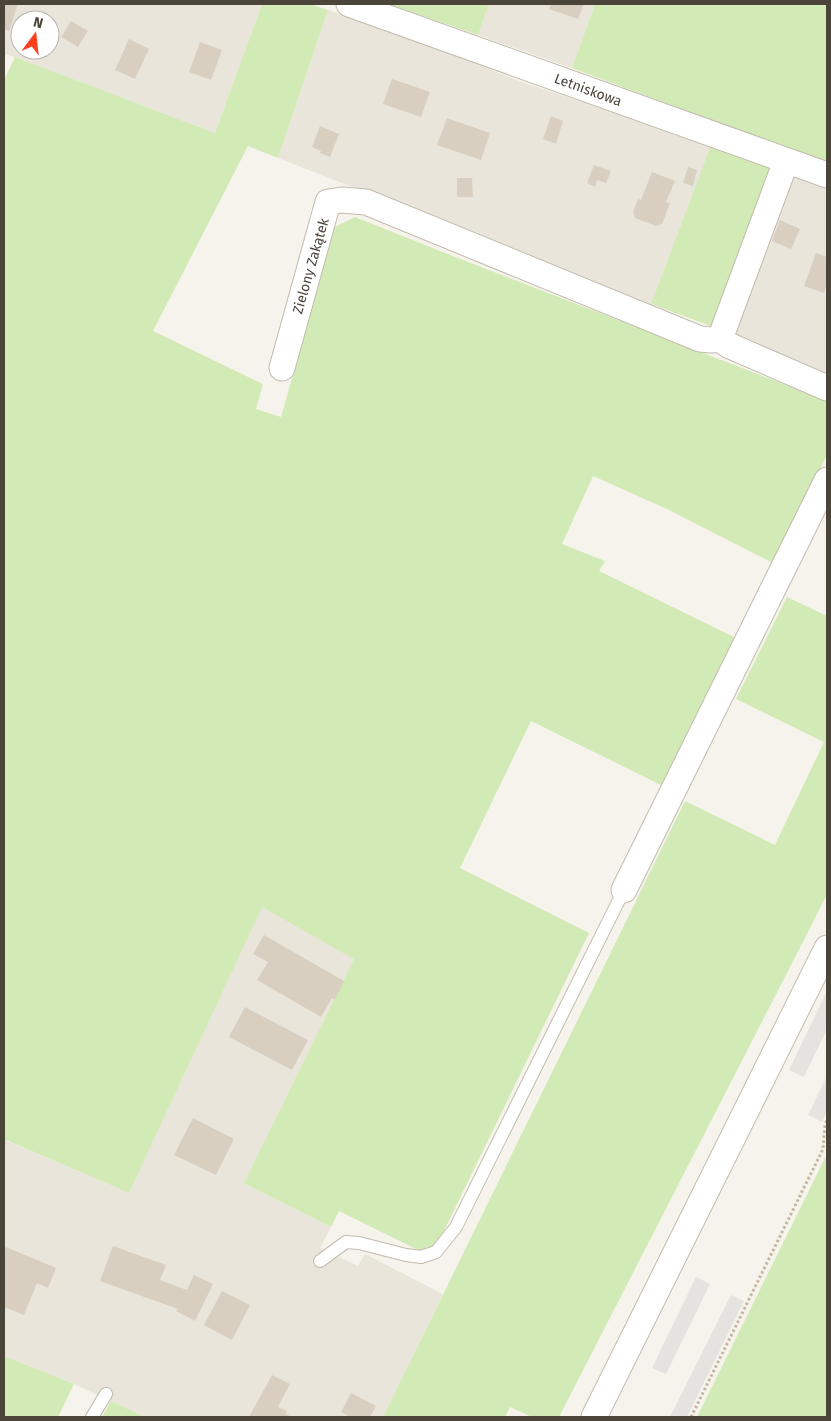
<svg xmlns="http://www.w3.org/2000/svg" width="831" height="1421" viewBox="0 0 831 1421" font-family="'Fira Sans',sans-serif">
<rect width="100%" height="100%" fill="#f6f3ec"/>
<g fill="#eae5da" fill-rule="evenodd">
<path d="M4,4H262L215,133L4,53ZM20,20H50V50H20Z"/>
<path d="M489,4H595L572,68L478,35Z"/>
<path d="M328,10L395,32L519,81L711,145L651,304L278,158Z"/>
<path d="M790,175L827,188V373L728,333Z"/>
<path d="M262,906L355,959L244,1183L331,1227L320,1248L358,1266L365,1254L443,1294L383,1417H144L74,1384L4,1356V1143L5,1140L129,1193Z"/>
</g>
<g fill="#d2eab5">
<path d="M262,4H310L328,10L278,158L248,146L153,331L263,384L256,409L281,417L335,227L355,217L445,253L827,401V455L773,563L667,509L593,476L562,544L605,561L599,571L736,638L663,786L531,721L460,868L589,933L436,1247L422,1252L339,1211L331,1227L244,1183L354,959L262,907L129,1193L6,1140L4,1143V80L15,57L215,133Z"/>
<path d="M388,4H489L478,35Z"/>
<path d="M595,4H827V163L572,68Z"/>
<path d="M711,145L771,168L711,326L651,304Z"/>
<path d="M787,597L827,616V894L808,932L559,1417H532L510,1407L505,1417H383L685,801L775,845L824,742L736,699Z"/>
<path d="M827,1154V1417H697Z"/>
<path d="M4,1356L74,1384L58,1417H4Z"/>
<path d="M111,1401L144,1417H102Z"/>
</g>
<g fill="#e5e3e0">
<path d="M827,991V1029L804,1077L789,1070Z"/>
<path d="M827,1076V1111L822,1122L808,1115Z"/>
<path d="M696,1277L710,1284L666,1374L652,1368Z"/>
<path d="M731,1295L744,1301L687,1417H670Z"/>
</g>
<g fill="#d8cfc1">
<path d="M4,4H18L9,31L4,29Z"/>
<path d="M551,4H584L578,19L549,9Z"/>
<path d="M71,21L88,31L78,47L61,37Z"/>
<path d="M129,39L149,49L135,79L115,70Z"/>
<path d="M200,42L222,50L211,80L189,72Z"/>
<path d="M392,79L430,92L421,117L383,104Z"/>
<path d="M551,116L563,121L556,144L543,139Z"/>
<path d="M447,118L490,133L481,160L437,145Z"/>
<path d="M320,126L339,134L330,157L320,153L321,151L312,147Z"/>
<path d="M594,165L611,171L606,183L597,180L595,187L587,183Z"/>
<path d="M688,167L697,170L693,186L683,183Z"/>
<path d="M652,172L675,181L666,202L670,203L662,224L656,226L635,218L633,212L638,199L641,200Z"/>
<path d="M457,178H472L473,197H457Z"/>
<path d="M780,220L800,229L791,249L772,241Z"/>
<path d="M816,253L827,257V283L824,293L804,286Z"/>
<path d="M264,935L344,981L335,1000L332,998L321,1017L257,980L268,962L253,954Z"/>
<path d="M245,1007L308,1040L292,1070L229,1037Z"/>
<path d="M193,1118L234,1139L216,1175L174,1155Z"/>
<path d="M113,1246L166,1265L160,1280L187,1290L194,1275L213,1284L195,1321L176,1311L178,1309L100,1281Z"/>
<path d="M6,1247L56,1268L48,1288L37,1283L24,1315L4,1307V1253Z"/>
<path d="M222,1291L250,1305L232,1340L204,1325Z"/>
<path d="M272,1375L290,1384L278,1407L287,1411L286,1414L292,1417H249Z"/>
<path d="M351,1393L376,1406L370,1417H350L341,1412Z"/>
</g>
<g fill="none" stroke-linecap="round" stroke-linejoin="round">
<g stroke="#c2bbae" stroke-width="14">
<g id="lane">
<path d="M320,1261L346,1242L359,1243L406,1255L421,1257L436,1252L456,1227L624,890"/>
<path d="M92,1417L106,1394"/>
</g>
</g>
<g stroke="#c2bbae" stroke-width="27">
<g id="street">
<path d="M349,4L827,175"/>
<path d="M720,339L786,161"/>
<path d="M282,368L328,202L342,200L366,202L700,339L711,340L720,339L728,345L827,388"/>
<path d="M624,890L827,480"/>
<path d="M594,1417L827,948"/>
</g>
</g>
<path stroke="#c4b79f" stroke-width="3" stroke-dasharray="2.5 2.5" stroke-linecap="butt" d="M691,1417L823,1149L825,1124L827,1120"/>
<use href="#lane" stroke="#fff" stroke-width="12"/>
<use href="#street" stroke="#fff" stroke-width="25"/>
</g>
<g text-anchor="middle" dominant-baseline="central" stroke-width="5" stroke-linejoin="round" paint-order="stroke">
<g font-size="14" fill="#4b4439" stroke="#fff">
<text transform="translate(588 90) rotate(20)">Letniskowa</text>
<text transform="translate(311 266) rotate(-74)">Zielony Zakątek</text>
</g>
</g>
<rect width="831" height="1421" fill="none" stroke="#4b4439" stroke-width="10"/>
<g transform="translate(35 35) rotate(15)"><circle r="24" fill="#ffffff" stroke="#b7b4b0"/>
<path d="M0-4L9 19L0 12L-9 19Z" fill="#fc3f1d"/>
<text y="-8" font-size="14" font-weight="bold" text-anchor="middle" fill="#4b4439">N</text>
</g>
</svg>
